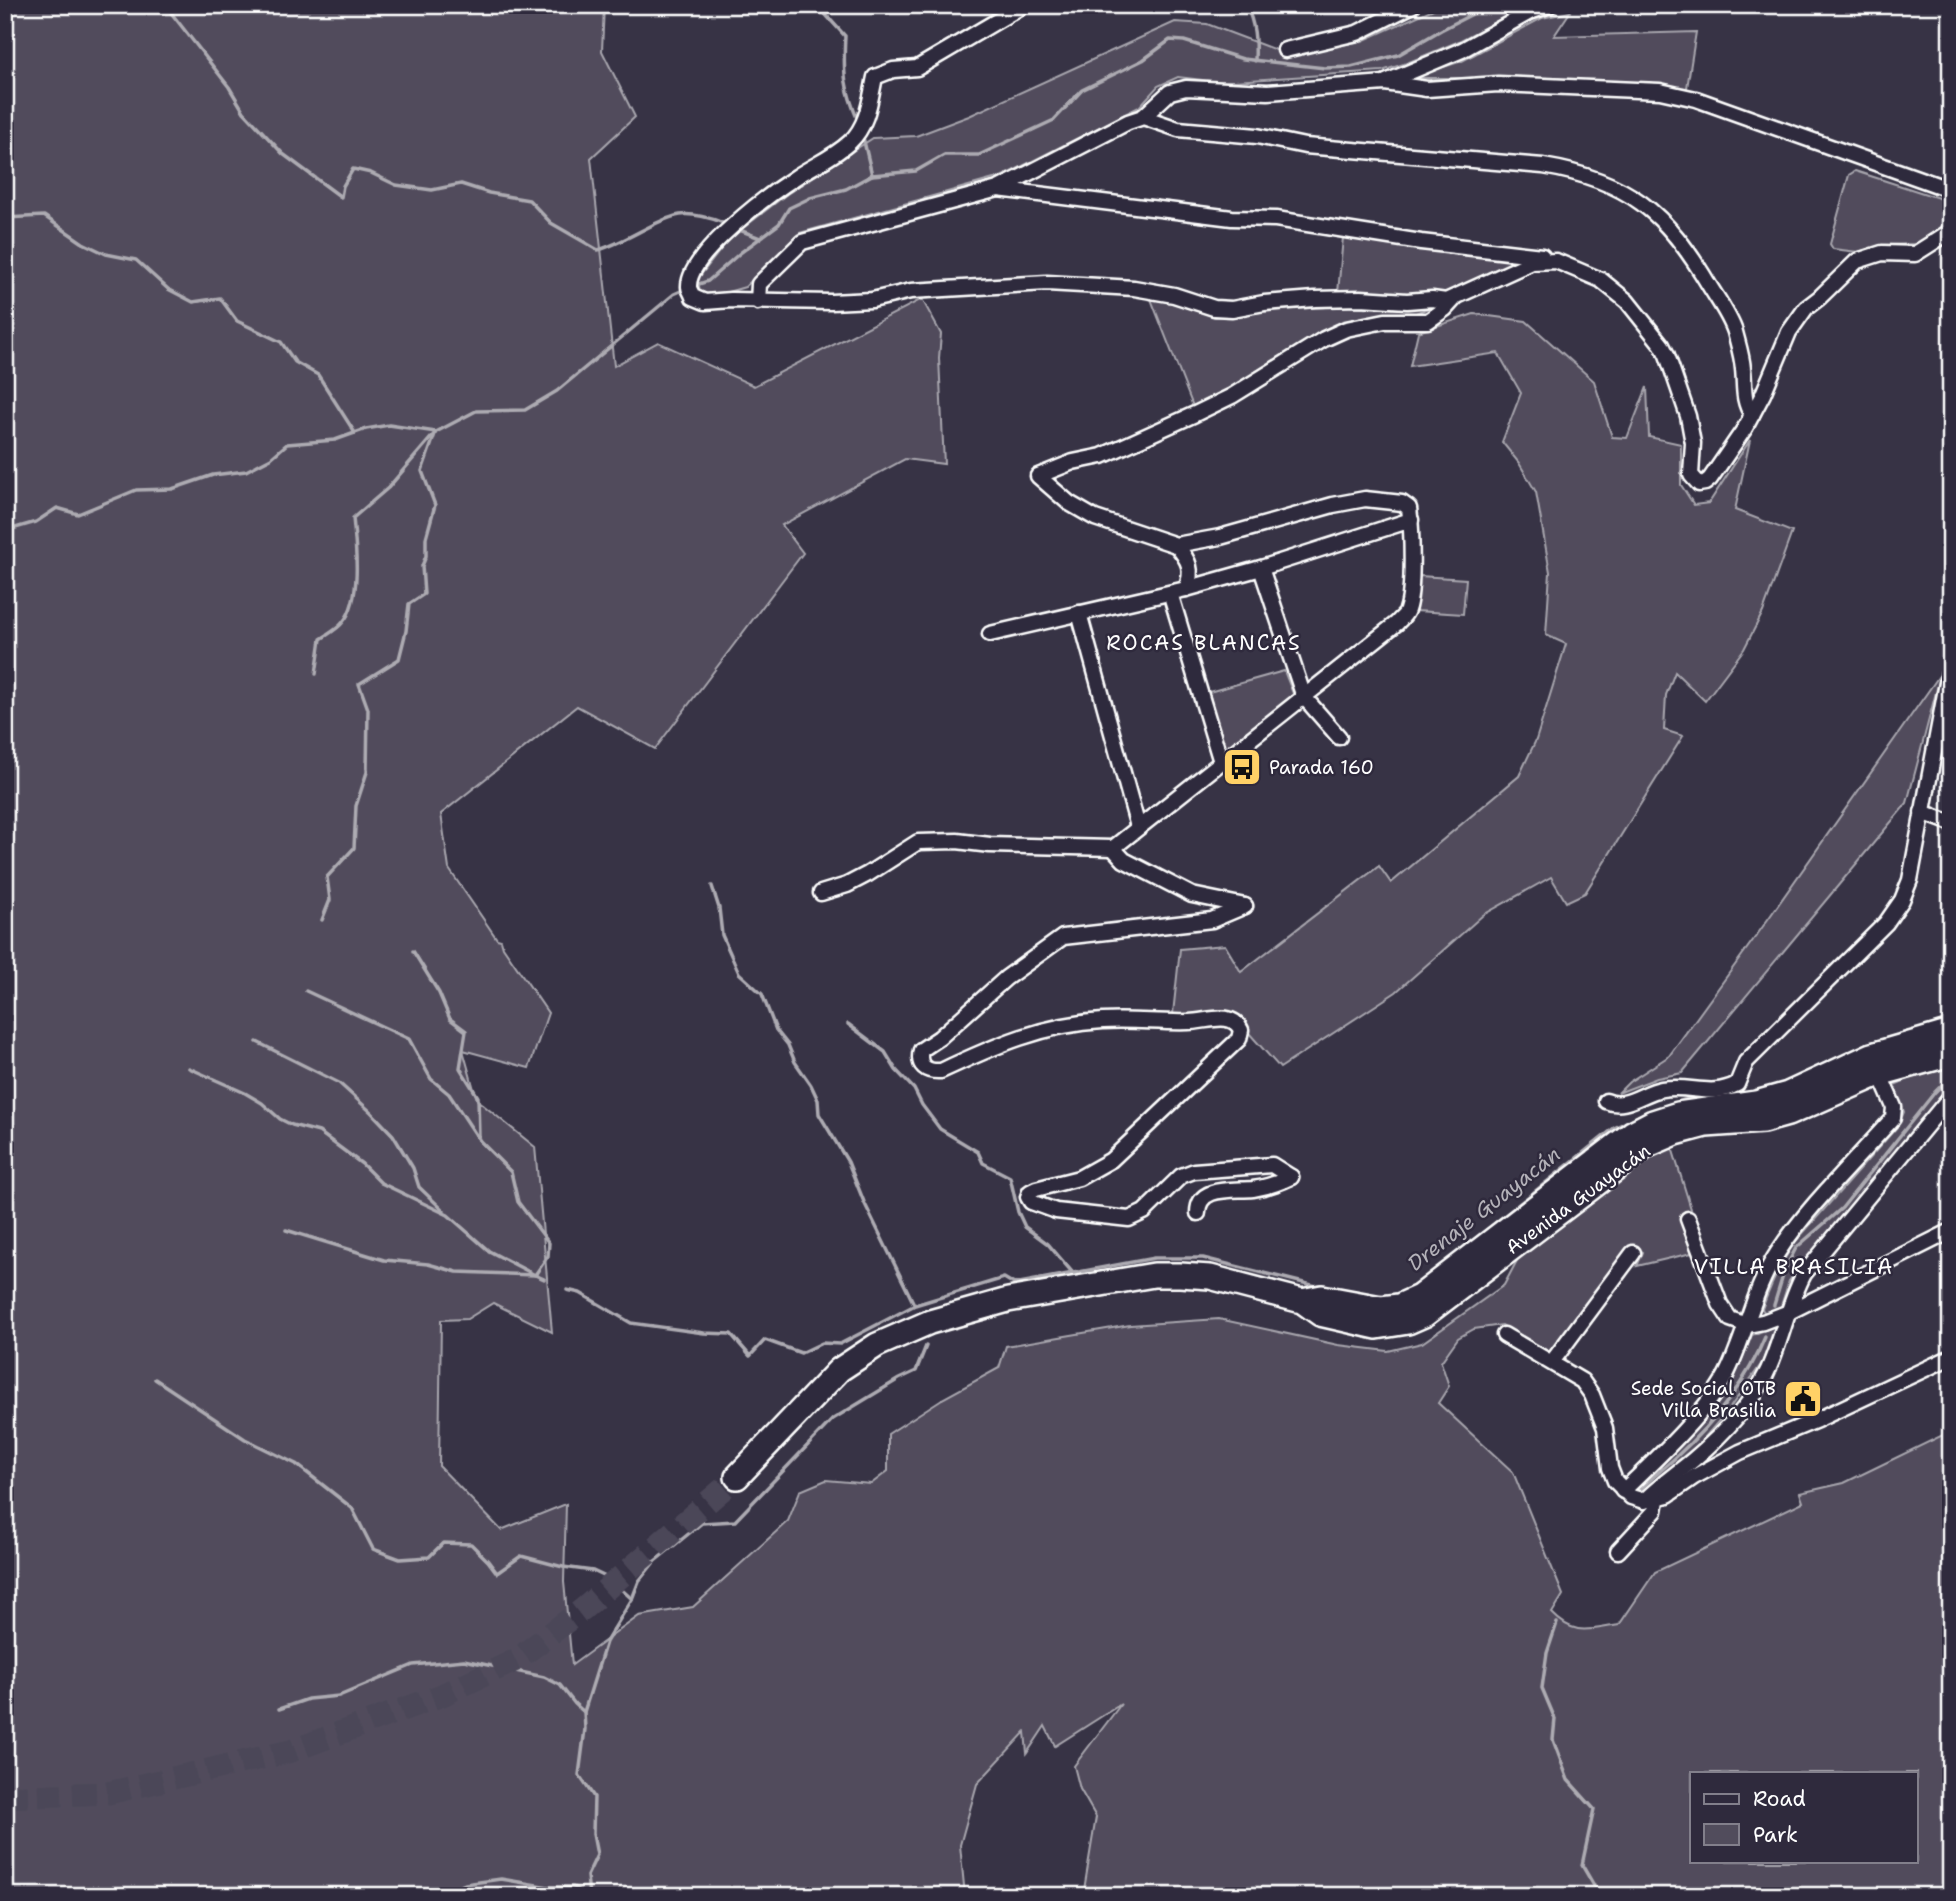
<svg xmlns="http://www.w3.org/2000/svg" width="1956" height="1901" viewBox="0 0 1956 1901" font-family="'Shantell Sans',sans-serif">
<rect width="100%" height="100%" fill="#373345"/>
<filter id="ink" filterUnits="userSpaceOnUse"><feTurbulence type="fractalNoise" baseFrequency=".0143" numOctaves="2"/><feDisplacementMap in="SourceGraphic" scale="14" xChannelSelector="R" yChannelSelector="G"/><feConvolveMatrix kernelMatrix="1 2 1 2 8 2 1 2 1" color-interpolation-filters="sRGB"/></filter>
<g filter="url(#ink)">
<g fill="#514c5c" stroke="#a8a6ae" stroke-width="2" fill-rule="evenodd">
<path d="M5,5H604L602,51L635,117L591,158L614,366L658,342L754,386L922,299L941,334L939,358L944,464L905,459L782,525L803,553L655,749L577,706L441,814L449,869L497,939L501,940L503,947L548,1013L529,1068L463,1050L477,1100L535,1147L552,1332L493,1303L467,1319L441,1320L439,1466L501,1530L566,1504L564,1582L572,1665L639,1616L693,1607L788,1521L800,1491L826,1480L871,1484L888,1471V1434L942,1399L999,1368L1006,1346L1130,1325L1219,1319L1338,1345L1388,1351L1422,1343L1504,1285L1520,1255L1634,1167L1671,1144L1691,1209L1681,1215L1696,1252L1637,1266L1643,1252L1633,1245L1549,1354L1502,1325L1474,1329L1458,1338L1441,1362L1449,1386L1438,1403L1513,1472L1563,1595L1552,1613C1575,1637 1589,1629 1619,1625L1655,1572L1803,1502L1800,1493L1844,1483L1951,1431V1896H1083L1096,1817L1080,1789L1074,1766L1121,1704L1055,1746L1045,1726L1027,1753L1025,1732L977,1784L960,1845L965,1896H5ZM1692,1773H1916V1861H1692Z"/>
<path d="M1442,5H1528L1457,42L1407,63L1382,71L1219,82L1178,77L1158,86L1139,107L1001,177L800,233L745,287L714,296L701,293L697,280L729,239L787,194L873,138L916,136L969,116L1175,22L1207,24L1289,55L1362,41Z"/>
<path d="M1570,12L1554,36L1696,32L1687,88L1502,78H1409L1462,61L1542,18Z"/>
<path d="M1855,171L1951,202V221L1917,244L1883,245L1858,252L1833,249L1830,244L1849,175Z"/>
<path d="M1343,237L1525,259L1449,294L1410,296L1338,293Z"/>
<path d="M1151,299L1182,304L1215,317L1291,309L1345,306L1398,309L1434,306L1405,317L1333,327L1194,409Z"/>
<path d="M1474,314L1526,321L1594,381L1612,437L1627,438L1647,387L1649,437L1681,444V485L1694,505L1709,503L1750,440L1735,510L1792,532L1763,612L1744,649L1705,701L1675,672L1666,695L1664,730L1683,736L1585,893L1566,902L1551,877L1483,915L1396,992L1280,1068L1241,1024L1172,1023L1180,949L1225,945L1241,972L1379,866L1391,883L1519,776L1536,740L1566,644L1546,635L1550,572L1536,492L1519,463L1502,442L1521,393L1498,353L1410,366L1418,332Z"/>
<path d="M1419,576L1466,579L1463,614L1416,611Z"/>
<path d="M1284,671L1294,696L1224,753L1209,692Z"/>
<path d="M1941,673L1907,803L1682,1073L1657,1078L1618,1093L1629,1082L1669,1056L1759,932Z"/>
<path d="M1951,1062V1083L1789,1281L1780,1309L1765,1313L1762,1309C1771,1284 1781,1262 1796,1241L1898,1126L1904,1112L1894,1085Z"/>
<path d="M1775,1326L1762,1363L1729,1409L1700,1443L1659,1476L1643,1494L1636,1488L1663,1462L1724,1394L1733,1381L1752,1335Z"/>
</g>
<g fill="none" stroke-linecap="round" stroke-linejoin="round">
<g stroke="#adabb2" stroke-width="3.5">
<path d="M165,5L229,87L244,112L283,154L341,197L343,186L353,169L371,173L396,185L432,190L461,184L489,193L529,200L551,223L598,250C627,242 654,220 680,215C692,213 712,218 723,223"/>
<path d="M817,5L845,36C843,73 844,88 859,123"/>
<path d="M1246,5C1255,24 1256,40 1255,61"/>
<path d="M862,133L872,175"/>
<path d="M5,218L44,216L83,243L106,254L136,260L168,289L193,302L220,298L237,321L281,342L295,362L318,375L355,433"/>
<path d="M737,229L760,238"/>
<path d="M696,285L708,281L740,253L779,224L789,208L810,198L846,189L872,175L916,171L944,155H979L1054,120L1082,90L1143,60L1170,40L1184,41L1243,59L1325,68L1351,67L1398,55L1441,30L1490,5"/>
<path d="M5,531L36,522L57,508L78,514L136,490L172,489L213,475L246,471L271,458L287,444L335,440L366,429L389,425L436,432"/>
<path d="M316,674L321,639C328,634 338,629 343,622C362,599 356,547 353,518L388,488L436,432L476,411L525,410L557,391L674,294L683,290"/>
<path d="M712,886L719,908L722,935L739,973L762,994L776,1030L788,1045L795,1062L811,1085L818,1100L819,1114L848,1162L864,1202L914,1304"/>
<path d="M322,920L330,900L327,877L354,848L356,806L367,772L368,709L359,684L399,659L406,631L409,604L424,594L422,566L426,556V538L435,505L422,471L435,434"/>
<path d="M413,951L439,993L450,1019L466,1031L460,1068L478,1097L479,1136"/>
<path d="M848,1024L885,1052L896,1070L914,1089L922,1105L940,1129L978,1152L983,1163L1010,1177L1018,1212L1025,1227L1048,1244L1072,1272"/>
<path d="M1929,1027L1951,1020"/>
<path d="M257,1042L339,1083L371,1112L393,1135L413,1168L419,1187L444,1211"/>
<path d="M189,1068L245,1093L262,1103L280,1119L292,1125L319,1132L362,1164L381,1183L448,1215L489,1251L535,1275L548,1256L549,1243L518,1202L511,1172L480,1141L449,1094L431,1079L409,1039L306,991"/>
<path d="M1725,1095L1752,1092"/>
<path d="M286,1230L384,1260L428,1264L457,1272L535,1275L544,1279"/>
<path d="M1459,1252L1614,1128L1645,1113L1684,1100L1710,1097"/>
<path d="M567,1290L580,1293L631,1323L704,1333L731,1334L750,1356L765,1340L801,1353L822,1343L840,1344L915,1305L1004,1278L1014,1284L1154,1258H1203L1320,1287"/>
<path d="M1389,1296L1406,1291L1423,1280"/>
<path d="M1774,1305L1785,1269L1796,1248L1842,1208L1935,1092L1951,1076"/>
<path d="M155,1379L245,1439L296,1464L352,1508L373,1549L400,1559L429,1557L443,1543L471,1544L488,1561L497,1573L521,1556L563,1567L593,1571L610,1579L632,1599"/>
<path d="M1639,1491C1650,1478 1663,1469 1675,1458C1712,1424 1746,1384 1765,1337"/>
<path d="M1557,1623L1547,1653L1542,1688L1555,1719L1553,1740L1568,1780L1594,1809L1582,1865L1600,1896"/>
<path d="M279,1709L308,1699L339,1696L413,1665L464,1660L544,1677L560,1685L575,1704L584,1712"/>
<path d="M397,1896L423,1890L449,1891L465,1884L501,1879L549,1887H573L587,1896"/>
<path d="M589,1896L587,1876L597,1855L593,1834L594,1797L579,1775L585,1729L584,1712L606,1642L632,1599L639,1581L655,1561L702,1523L735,1521L833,1419L899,1379L916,1371L926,1346"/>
</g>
<path stroke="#4b4758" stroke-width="23" stroke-dasharray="23 11" stroke-linecap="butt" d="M5,1797L108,1793L291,1751L442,1695L516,1660L583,1609L737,1477"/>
<g stroke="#fff" stroke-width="19">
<g id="minor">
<path d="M1024,5L917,68L893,70L875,77C870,100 868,125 850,142C834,157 814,165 796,177C771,193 687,255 689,287C689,290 692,293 693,297L705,302L731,300L831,302L872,300L911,291L1047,283L1134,288L1174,295L1214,308L1232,309L1264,303L1315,299L1361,298L1407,301L1432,299L1446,301L1532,262L1556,261L1601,280L1627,301L1662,345L1667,355L1688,416L1693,443L1691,475L1699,484L1705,483L1710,479L1745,428L1763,394L1789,332L1806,308L1819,298L1857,261L1882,253L1915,254L1951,231"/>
<path d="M1285,50L1357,33L1413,5"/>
<path d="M1386,82L1462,50L1530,12L1550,5"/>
<path d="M1143,117L1170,92L1186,88L1268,92L1385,83L1427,89L1498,84L1660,91L1696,99L1951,190"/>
<path d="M998,189L1232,218L1276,219L1421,242L1542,256"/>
<path d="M758,302L759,284L802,242L998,189L1128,122L1143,117L1178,129L1257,136L1305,146L1543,166C1628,180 1666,212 1709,285C1718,300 1730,316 1735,332C1738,344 1742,356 1743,369C1745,386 1742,400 1752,415"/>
<path d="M1176,545C1189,560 1194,570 1186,589"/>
<path d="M1261,568L1304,697L1339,737"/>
<path d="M1170,593L1221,762"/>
<path d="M1079,613L1138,827"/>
<path d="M990,634L1186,589L1261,568L1411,520"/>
<path d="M1922,812L1951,823"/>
<path d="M1113,848L1124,860L1192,895L1245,906"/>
<path d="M821,893L847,885L868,874L918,842L957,841L990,845L1113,848L1397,623C1400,619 1406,615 1407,610C1414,590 1412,530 1409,508L1402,503L1365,499L1333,505L1220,537L1176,545L1095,518L1069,503L1038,476L1073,462L1102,456L1195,414L1232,396L1324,339L1346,329L1385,321H1428L1445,309L1455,298"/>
<path d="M1245,906L1212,920L1063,937L1006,978L939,1038L921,1050C917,1066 926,1072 941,1071C994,1046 1044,1024 1103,1021C1132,1019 1160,1023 1189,1022C1207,1022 1232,1010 1241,1030L1239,1039L1111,1160L1079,1178L1036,1189L1030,1192L1028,1197L1031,1202L1056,1211L1129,1219L1144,1212L1181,1176L1194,1171L1272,1165L1291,1177"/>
<path d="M1606,1101C1626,1110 1643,1092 1662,1089C1691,1084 1710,1098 1737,1084L1746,1062L1886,923L1902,900L1910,880L1951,662"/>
<path d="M1198,1213C1198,1185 1233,1191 1253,1189C1267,1187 1279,1183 1291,1177"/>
<path d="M1688,1219L1720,1304L1730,1319L1747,1325L1763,1322L1789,1312L1951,1231"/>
<path d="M1504,1335L1582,1381L1592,1395L1605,1428L1610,1468L1615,1481L1631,1497L1644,1501L1668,1495L1694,1477L1740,1452L1817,1420L1951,1357"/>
<path d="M1552,1362L1633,1253"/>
<path d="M1623,1491C1654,1461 1706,1413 1726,1375C1746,1336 1753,1289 1778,1252C1808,1206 1856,1160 1893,1118L1894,1107L1877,1068"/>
<path d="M1644,1501C1659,1486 1676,1474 1693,1460C1720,1437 1750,1406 1766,1374C1782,1342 1787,1306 1804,1274L1951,1096"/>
<path d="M1618,1551L1655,1511L1657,1500"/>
</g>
</g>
<g stroke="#fff" stroke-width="28">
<g id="primary">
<path d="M1302,1301L1322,1297L1381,1308L1399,1306L1419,1297L1632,1133L1653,1122L1678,1114L1756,1103L1788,1094L1872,1055L1951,1032"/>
<path d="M737,1477L839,1370L877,1345L930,1322L1008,1300L1154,1275H1180L1210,1277L1302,1301L1320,1314L1377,1327L1408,1322L1424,1315L1646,1146L1676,1133L1706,1125L1763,1121L1788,1114L1879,1074L1951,1054"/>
</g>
</g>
<use href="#minor" stroke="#2f2a3d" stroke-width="14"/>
<use href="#primary" stroke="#2f2a3d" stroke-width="23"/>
</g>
</g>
<defs>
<g id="bus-square" transform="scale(2.0125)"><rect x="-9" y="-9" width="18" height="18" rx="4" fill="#ffd166" stroke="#2f2a3d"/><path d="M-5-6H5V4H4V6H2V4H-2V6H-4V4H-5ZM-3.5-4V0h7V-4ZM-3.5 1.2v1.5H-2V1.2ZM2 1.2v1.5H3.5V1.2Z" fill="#111"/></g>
<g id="civic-square" transform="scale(2.0125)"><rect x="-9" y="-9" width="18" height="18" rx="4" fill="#ffd166" stroke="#2f2a3d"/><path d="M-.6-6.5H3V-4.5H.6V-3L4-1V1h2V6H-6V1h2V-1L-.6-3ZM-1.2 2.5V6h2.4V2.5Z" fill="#111"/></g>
</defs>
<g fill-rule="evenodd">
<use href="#bus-square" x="1242" y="767"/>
<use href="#civic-square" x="1803" y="1399"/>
</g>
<g text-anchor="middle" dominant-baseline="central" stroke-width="5" stroke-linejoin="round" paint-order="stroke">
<g font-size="19" fill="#fff" stroke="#2f2a3d" text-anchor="start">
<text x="1269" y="767">Parada 160</text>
<text x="1776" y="1388" text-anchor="end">Sede Social OTB<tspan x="1776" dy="22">Villa Brasilia</tspan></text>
</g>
<g font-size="19" fill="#fff" stroke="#2f2a3d">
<text transform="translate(1578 1199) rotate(-36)">Avenida Guayacán</text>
</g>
<g font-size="21" letter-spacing="2" fill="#fff" stroke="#2f2a3d">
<text x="1204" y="643">ROCAS BLANCAS</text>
<text x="1794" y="1267">VILLA BRASILIA</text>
</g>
<g font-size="21" font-style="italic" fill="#b4b2b9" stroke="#2f2a3d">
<text transform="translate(1484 1209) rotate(-38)">Drenaje Guayacán</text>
</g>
</g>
<rect width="1956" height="1901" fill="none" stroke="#2f2a3d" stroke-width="28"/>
<rect x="14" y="14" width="1928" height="1873" fill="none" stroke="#fff" stroke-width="2.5" filter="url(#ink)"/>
<rect x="1690" y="1772" width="228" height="91" fill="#2f2a3d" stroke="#827f8b" stroke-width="2"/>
<rect x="1704" y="1794" width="35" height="10" fill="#2f2a3d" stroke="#827f8b" stroke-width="2"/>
<text x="1753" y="1806" font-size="21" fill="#ffffff">Road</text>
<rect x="1704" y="1824" width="35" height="21" fill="#514c5c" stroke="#827f8b" stroke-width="2"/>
<text x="1753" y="1842" font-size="21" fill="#ffffff">Park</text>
</svg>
